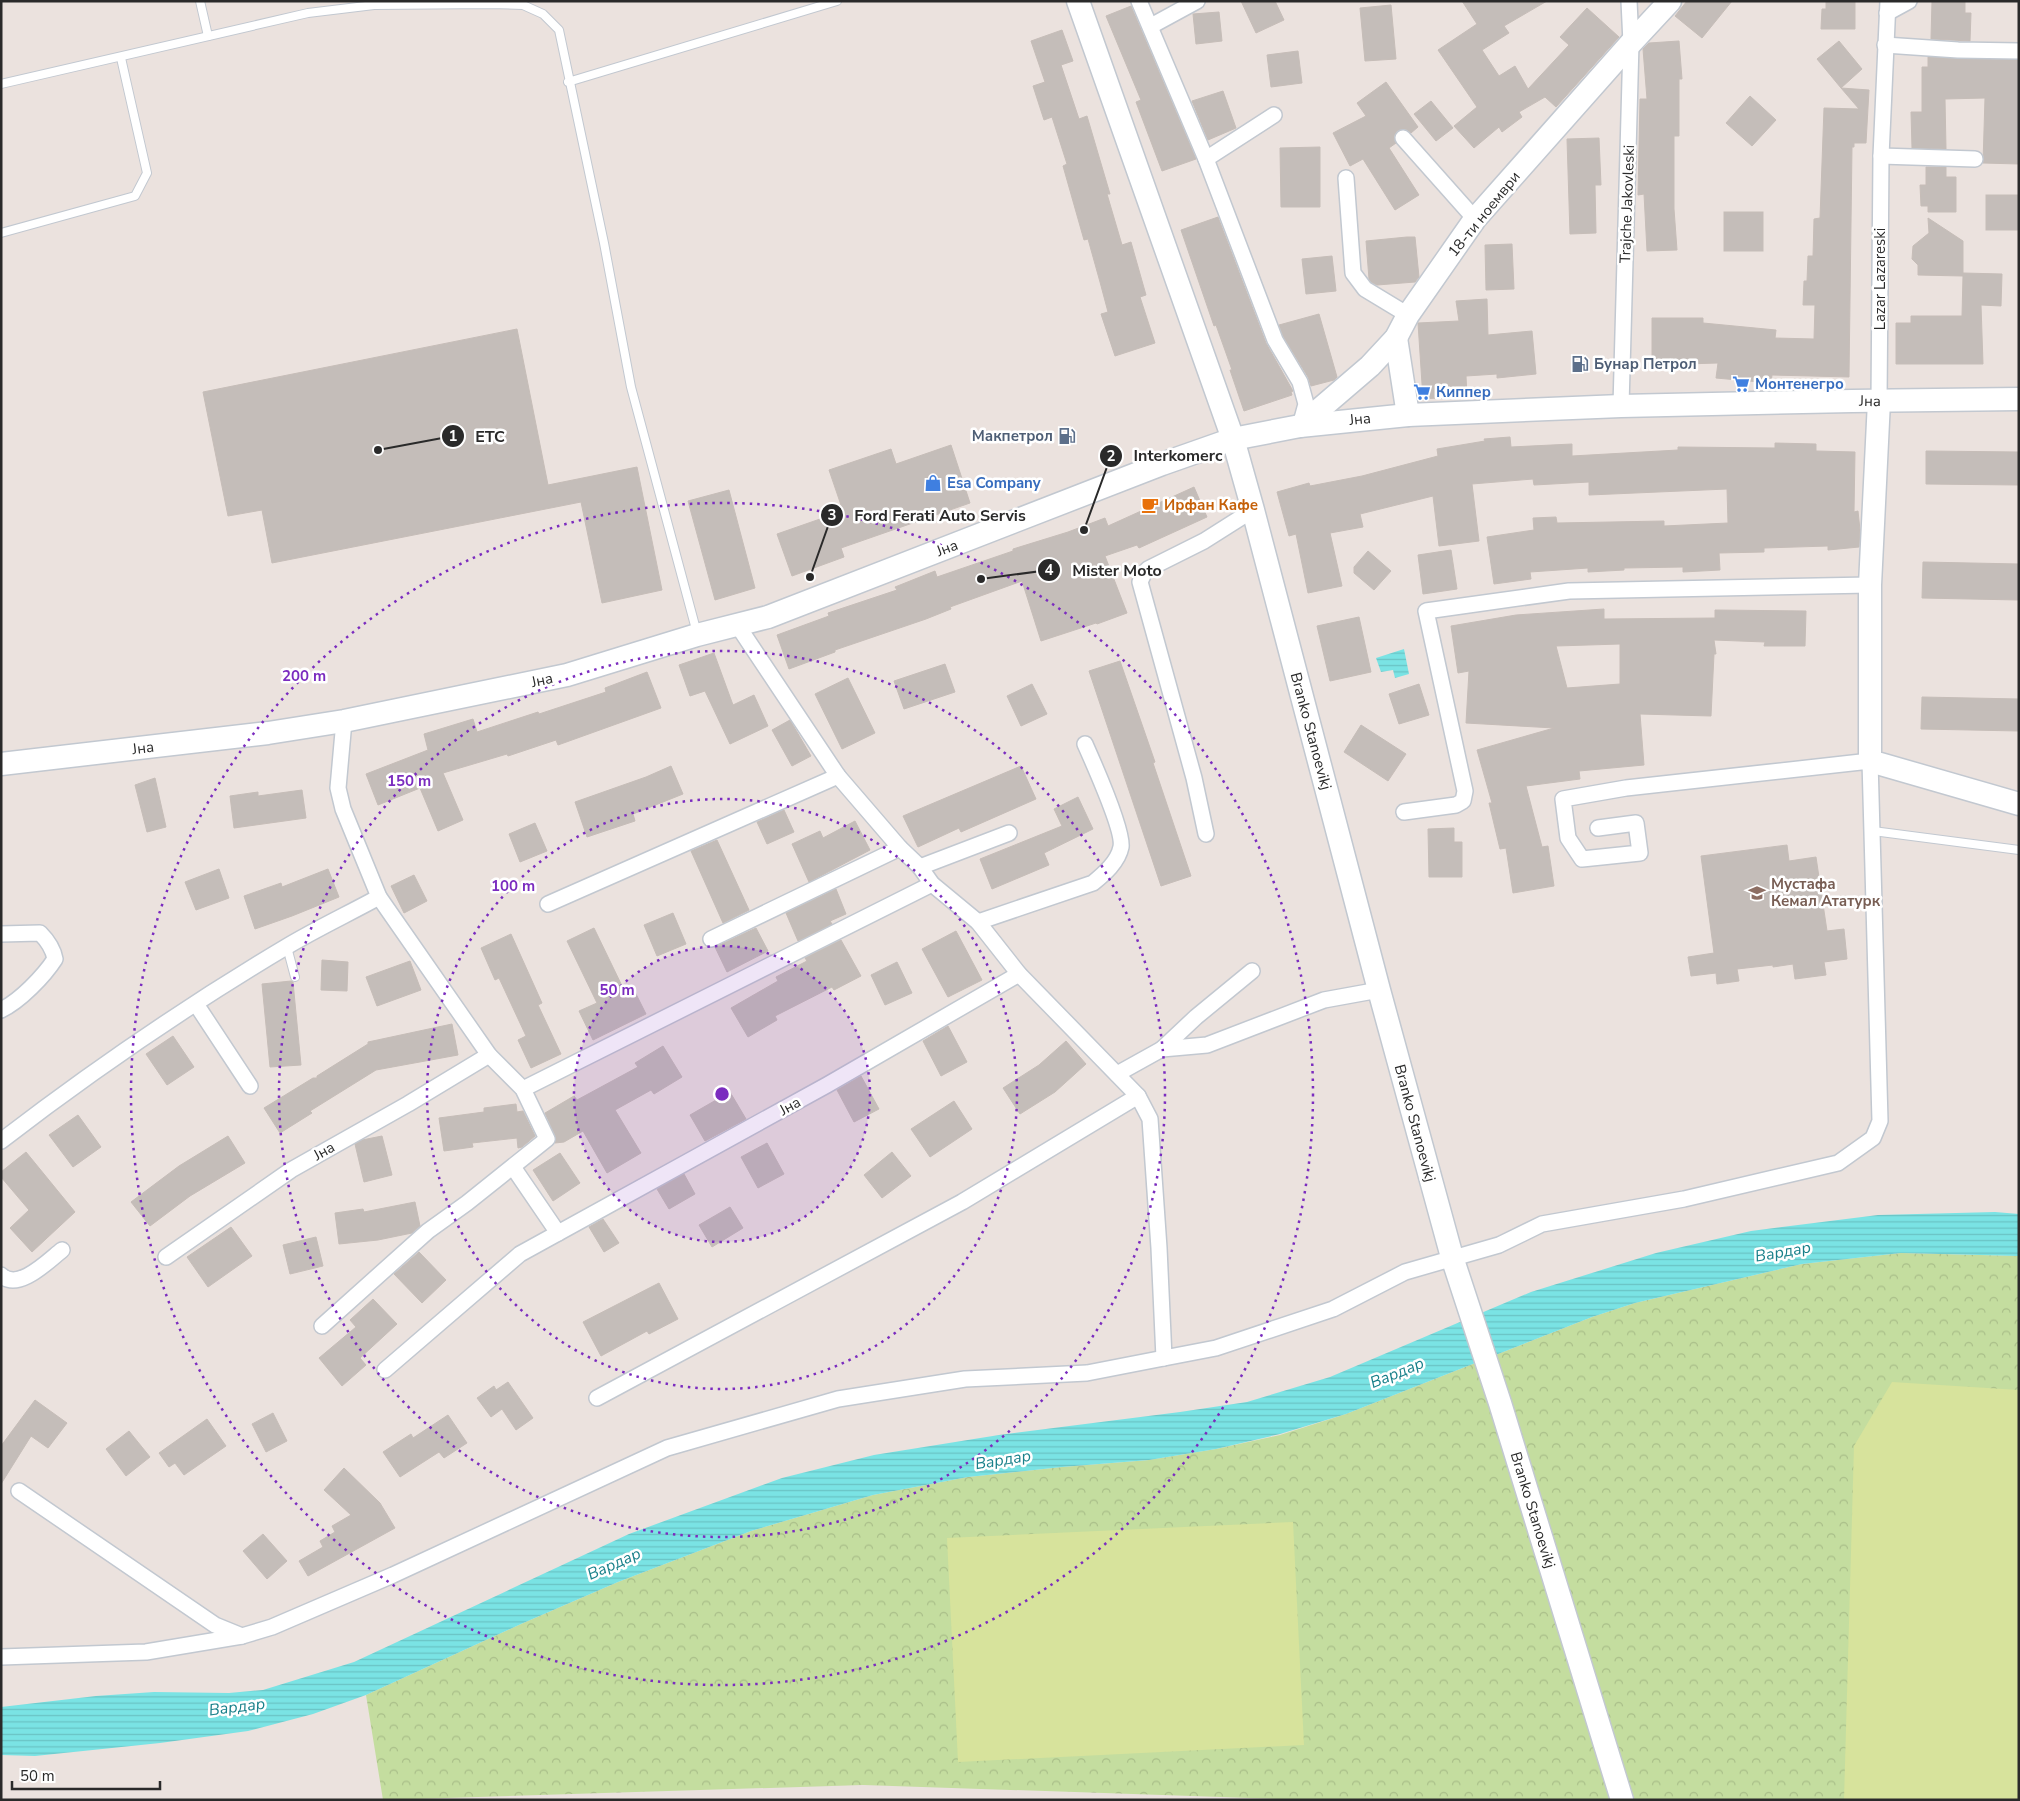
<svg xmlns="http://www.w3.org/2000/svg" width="2020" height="1801" viewBox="0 0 2020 1801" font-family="'Nunito Sans',sans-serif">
<defs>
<pattern id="forest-crowns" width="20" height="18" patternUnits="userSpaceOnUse" patternTransform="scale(1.25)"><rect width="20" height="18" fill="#c4dd9f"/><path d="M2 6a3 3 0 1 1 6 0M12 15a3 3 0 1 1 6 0" fill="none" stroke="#a9be89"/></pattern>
<pattern id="water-rules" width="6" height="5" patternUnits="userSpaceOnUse" patternTransform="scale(1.25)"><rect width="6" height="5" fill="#7ae3e4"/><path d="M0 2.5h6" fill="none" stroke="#6ac3c4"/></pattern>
</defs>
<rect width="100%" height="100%" fill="#ebe2de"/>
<path fill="url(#forest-crowns)" d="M1901,1253L2019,1256V1800H1311L863,1785L383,1800L366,1695L521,1624L618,1582L751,1531L873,1495L968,1477L1062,1467L1149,1460L1216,1449L1280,1435L1346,1414L1592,1317L1635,1303L1802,1264Z"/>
<g fill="#d7e39c">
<path d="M1892,1382L2019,1390V1800H1844L1854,1446Z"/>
<path d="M1293,1522L1304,1745L958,1762L947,1538Z"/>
</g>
<g fill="url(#water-rules)">
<path d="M1404,649L1409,674L1395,678L1393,670L1381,672L1376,658Z"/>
<path d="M1995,1212L2019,1214V1256L1901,1253L1802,1264L1635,1303L1592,1317L1346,1414L1280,1434L1216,1449L1149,1460L1062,1467L968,1477L873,1495L751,1531L618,1582L521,1624L366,1695L313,1714L248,1731L160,1743L35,1756L1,1755V1707L96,1696L154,1692L229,1693L263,1690L354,1662L629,1534L782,1478L874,1455L999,1435L1180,1412L1247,1402L1330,1377L1531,1292L1656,1253L1751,1231L1878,1215Z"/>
</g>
<g fill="#c4bdb9" stroke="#c6bdb8" fill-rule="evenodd">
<path d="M1241,1H1275L1284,20L1256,33Z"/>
<path d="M1462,1H1547L1504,26L1509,33L1482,50L1499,76L1515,66L1528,89L1569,45L1560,37L1587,8L1619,37L1556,107L1545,97L1519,112L1522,117L1502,132L1499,127L1474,148L1454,126L1477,107L1438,50L1477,24Z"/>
<path d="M1687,1H1732L1702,38L1675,16Z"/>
<path d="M1826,1H1855V29H1821L1822,9H1826Z"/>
<path d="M1932,1H1965V13H1971L1970,41L1931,39Z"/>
<path d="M1391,5L1396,59L1365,61L1360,8Z"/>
<path d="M1131,6L1196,159L1162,171L1136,102L1141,100L1106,16Z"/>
<path d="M1219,12L1222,41L1196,44L1193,14Z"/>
<path d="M1062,30L1073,61L1061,65L1079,119L1087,116L1110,194H1107L1122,245L1131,242L1146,295L1140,297L1155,343L1115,356L1101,314L1108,312L1100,282L1088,239L1084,240L1063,166L1067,164L1052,117L1044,120L1033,86L1045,82L1031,41Z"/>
<path d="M1679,41L1682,79H1679V136H1674V209L1677,250L1647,251L1644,194L1638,195L1640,99H1647L1643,49L1649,43Z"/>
<path d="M1839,41L1862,69L1841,88L1817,59Z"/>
<path d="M1298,51L1302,83L1271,87L1267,55Z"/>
<path d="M1928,57L2019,60V164L1983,163L1985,98L1945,99L1946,149L1912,148L1911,112H1922V67H1928Z"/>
<path d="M1386,82L1418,127L1411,133L1405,129L1397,131L1394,136L1396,143L1389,148L1419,195L1395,210L1363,159L1350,166L1333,133L1366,116L1357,103Z"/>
<path d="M1841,88L1869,90L1866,143H1854V147H1852L1849,377L1772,375L1771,383L1716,378L1718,363L1652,365V318H1703V323L1776,330L1775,338L1814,339L1815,305H1803L1804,281H1807L1808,256H1813L1814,219L1820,218L1824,108L1859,109Z"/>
<path d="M1223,91L1236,128L1208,140L1192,101Z"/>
<path d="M1750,96L1776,120L1752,146L1726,123Z"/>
<path d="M1431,101L1453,128L1436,141L1414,114Z"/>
<path d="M1599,138L1601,185H1595L1596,233L1570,234L1567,139Z"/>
<path d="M1320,147V207H1281L1280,148Z"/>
<path d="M1926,167H1946V177H1956V212H1928V206H1921L1920,185H1926Z"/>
<rect x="1986" y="195" width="33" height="35"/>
<rect x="1724" y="212" width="39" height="39"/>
<path d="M1218,217L1266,343L1293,391L1291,392L1292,395L1244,411L1230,370H1232L1216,325L1214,326L1181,230Z"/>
<path d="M1928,218L1963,241V273L2002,274L2001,306L1981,305L1983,364H1896V323H1911V316H1962L1963,276L1918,275V265L1912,259L1913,246L1929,233Z"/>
<path d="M1407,237H1415L1419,277L1415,282L1377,285L1371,282L1369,279L1366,241Z"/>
<path d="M1512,244L1514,289L1486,290L1485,245Z"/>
<path d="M1332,256L1336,291L1306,294L1302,259Z"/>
<path d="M1487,299L1488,335L1532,331L1536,374L1497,378V374L1466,376L1467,396L1423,399L1418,323L1459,321L1456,301Z"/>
<path d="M1319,314L1337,377L1334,380L1311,386L1308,377L1283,336L1279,325Z"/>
<path d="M517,329L548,485L637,467L662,590L602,603L581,502L272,563L262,510L228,516L203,392Z"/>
<path d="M1510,437L1511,447L1572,444V456L1678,450V447L1775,448V443L1816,444V451L1855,452L1854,512L1858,511L1860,530L1859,547L1828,550V546L1764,548V552L1719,553L1720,570L1683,572V567L1624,568V570L1588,572V568L1530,572L1531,579L1494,584L1487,537L1534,530L1533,518L1556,517L1557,523L1664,521V526L1728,523L1727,489L1589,495V482L1534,485L1533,479L1472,484L1479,541L1439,546L1433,496L1360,514L1363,527L1330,533L1342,586L1308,593L1296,534L1289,536L1277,492L1309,483L1310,486L1362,476L1438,456L1437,449L1485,441L1484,439Z"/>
<path d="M951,445L970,503L841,548L844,557L792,576L777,534L843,511L829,470L891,449L896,464Z"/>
<path d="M1926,451L2019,452V485L1926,484Z"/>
<path d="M1194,487L1207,517L1139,548L1137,545L1105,556L1127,613L1097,624L1096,623L1041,641L1022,581L950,607L951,609L926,619L835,650V652L789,669L777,635L829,616L828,613L897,590L895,587L935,571L937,577L1013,551V549L1068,532L1105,518L1108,526Z"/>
<path d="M729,490L755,588L715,600L688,501Z"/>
<path d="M1451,550L1457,589L1423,594L1418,555Z"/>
<path d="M1368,551L1391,571L1374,590L1354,573V567Z"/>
<path d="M1923,562L2019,564V600L1922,598Z"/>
<path d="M1604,609V619L1715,618V610L1806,611L1805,646H1764L1765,642L1714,640L1716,654H1714L1711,716L1640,714L1644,765L1579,771L1580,779L1526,786L1542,847L1548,846L1554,886L1513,893L1506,848L1500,849L1489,803H1492L1477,750L1554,728L1466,723L1469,671L1458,673L1451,626L1516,615ZM1620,644V684L1567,688L1556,646Z"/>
<path d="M1359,617L1371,672L1330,681L1317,626Z"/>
<path d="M714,653L733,705L754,695L768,726L730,744L705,691L690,696L679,665Z"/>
<path d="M1120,661L1155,762L1153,763L1191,876L1161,886L1089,671Z"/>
<path d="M945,664L955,692L904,709L894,681Z"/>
<path d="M647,672L661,708L558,745L556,740L508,756L507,754L443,773L463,820L438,831L420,788L378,805L366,774L428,750L424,734L473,719L477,732L538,712L539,714L606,692L605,688Z"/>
<path d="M848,678L875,733L842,749L815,694Z"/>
<path d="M1032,684L1047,714L1021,726L1007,696Z"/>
<path d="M1419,684L1429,715L1399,724L1389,694Z"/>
<path d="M1922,697L2019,699V731L1921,729Z"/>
<path d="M790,720L811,756L792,766L772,730Z"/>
<path d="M1361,725L1406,754L1388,781L1344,752Z"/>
<path d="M671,766L683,794L633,814L635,821L587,837L575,802L646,777Z"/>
<path d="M1021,766L1036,799L961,832L959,828L918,847L903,816Z"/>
<path d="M155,778L166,827L147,832L135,785Z"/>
<path d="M302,790L306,818L234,828L230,796L258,792V796Z"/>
<path d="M1078,797L1093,829L1044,853L1049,865L992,889L980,859L1062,826L1054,809Z"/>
<path d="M784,810L794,832L767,844L757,822Z"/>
<path d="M855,821L870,850L809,882L792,844L820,831L823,838Z"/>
<path d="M535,823L547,851L520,862L509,834Z"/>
<path d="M1454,828V842H1462V877H1429L1428,829Z"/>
<path d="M717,840L749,910L723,923L691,851Z"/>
<path d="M1787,845L1789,861L1816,857L1827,931L1844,929L1847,959L1824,962L1826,975L1795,979L1793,964L1773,967V965L1737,969L1739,981L1717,984L1716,973L1691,976L1688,957L1714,953L1701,856Z"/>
<path d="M219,869L229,898L196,910L185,882Z"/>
<path d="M328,869L339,897L292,916L255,929L244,896L281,883L282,887Z"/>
<path d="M414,875L427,901L404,913L391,886Z"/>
<path d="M836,889L846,914L830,921L832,924L798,941L786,913Z"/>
<path d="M673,913L686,944L657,956L644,925Z"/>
<path d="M594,928L624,990L632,986L646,1014L593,1040L579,1011L597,1003L567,941Z"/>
<path d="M756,928L768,951L727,972L715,947Z"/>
<path d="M956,931L982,980L948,997L922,949Z"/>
<path d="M511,934L542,1003L538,1005L561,1054L531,1068L518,1040L526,1036L499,978L495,980L481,948Z"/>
<path d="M841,940L861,976L834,990L832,987L775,1016L777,1020L748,1037L731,1008L778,981L776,977L807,961L805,958Z"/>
<path d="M322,960L348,962L347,991L321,990Z"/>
<path d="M410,961L421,990L377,1006L366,977Z"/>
<path d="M897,962L912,993L885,1005L871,975Z"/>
<path d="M291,981L293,982L301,1065L270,1067L262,984Z"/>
<path d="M452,1024L458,1055L376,1070L310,1111L312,1113L280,1133L264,1108L313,1078H317V1076L368,1044V1042Z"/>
<path d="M948,1026L967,1062L941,1076L923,1041Z"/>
<path d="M173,1036L194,1067L167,1085L146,1054Z"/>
<path d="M1066,1041L1086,1064L1055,1092L1020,1114L1003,1088L1039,1065Z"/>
<path d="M663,1046L682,1077L654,1094L651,1090L615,1110L641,1153L607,1173L583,1131L564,1142L555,1143V1135L545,1113L574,1096L577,1100L638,1067L635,1063Z"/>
<path d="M861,1076L879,1109L854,1122L837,1090Z"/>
<path d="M730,1092L746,1119L705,1141L690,1115Z"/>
<path d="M954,1101L972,1129L930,1157L911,1129Z"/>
<path d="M516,1104L517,1112L523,1111L535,1136L522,1147L518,1148L517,1138L472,1143L473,1147L444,1151L439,1118L484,1112V1108Z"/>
<path d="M78,1115L101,1147L73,1167L49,1135Z"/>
<path d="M228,1136L245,1163L190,1196L150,1226L131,1202L179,1166Z"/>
<path d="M382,1136L392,1175L364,1182L355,1144L362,1140Z"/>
<path d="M767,1143L784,1174L758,1188L741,1157Z"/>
<path d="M26,1152L75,1212L32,1252L10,1228L29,1210L1,1177V1172Z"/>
<path d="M892,1152L911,1176L882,1198L864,1175Z"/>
<path d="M560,1153L580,1183L553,1201L533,1170Z"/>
<path d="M684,1174L695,1194L669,1209L657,1189Z"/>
<path d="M415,1202L420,1226L412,1233L378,1240L339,1244L335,1213L363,1209L364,1212Z"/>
<path d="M730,1207L743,1228L712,1247L699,1225Z"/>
<path d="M603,1219L619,1243L604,1252L589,1227Z"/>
<path d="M231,1227L252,1256L208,1287L187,1257Z"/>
<path d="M316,1237L323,1266L290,1274L283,1245Z"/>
<path d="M419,1252L446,1280L422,1303L394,1274Z"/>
<path d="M659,1283L678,1319L649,1334L647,1331L601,1356L583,1322Z"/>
<path d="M373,1299L397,1324L360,1358L366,1365L342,1386L319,1358L356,1327L350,1320Z"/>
<path d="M508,1382L533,1418L516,1430L502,1409L491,1417L477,1398L494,1386L496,1390Z"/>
<path d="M35,1400L67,1423L48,1448L31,1436L1,1484V1446Z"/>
<path d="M273,1413L287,1441L266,1452L252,1424Z"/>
<path d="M448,1415L467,1443L444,1458L439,1452L400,1477L383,1452L411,1434L413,1438Z"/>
<path d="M207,1419L226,1446L184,1475L175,1463L169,1467L159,1453Z"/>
<path d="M129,1431L150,1457L126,1476L106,1449Z"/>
<path d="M344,1468L380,1503L395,1528L308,1576L299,1561L323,1547L320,1541L335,1532L332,1526L351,1515L324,1490Z"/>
<path d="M263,1534L287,1561L267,1579L243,1551Z"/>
</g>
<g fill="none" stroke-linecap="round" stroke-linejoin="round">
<g stroke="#c2c8d0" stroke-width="10">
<g id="lane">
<path d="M200,1L208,36"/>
<path d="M568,82L837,1"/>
<path d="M1,84L308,13L374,5L490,4L523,5L543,14L559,30L604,243L631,387L697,633"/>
<path d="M1,233L135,196L147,173L121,58"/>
<path d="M1873,831L2019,850"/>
<path d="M287,947L295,977"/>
</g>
</g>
<g stroke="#c2c8d0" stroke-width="18">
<g id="street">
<path d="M1139,1L1206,159L1275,340L1300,382L1306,404L1300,426"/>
<path d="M1887,13L1909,1"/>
<path d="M1151,26L1197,1"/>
<path d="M1885,45L1958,50L2019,51"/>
<path d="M1403,138L1475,219"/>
<path d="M1881,156L1975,159"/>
<path d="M1206,159L1274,115"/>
<path d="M1346,178L1353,273L1365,289L1408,315"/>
<path d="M1879,401L1881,156L1888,1"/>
<path d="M1621,406L1631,43L1629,1"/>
<path d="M738,626L838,776L900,848L920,867L932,884L978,922L1019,974L1138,1096L1150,1119L1159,1248L1164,1358L1216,1348L1333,1309L1405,1272L1499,1245L1542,1224L1684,1199L1838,1163L1873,1138L1880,1121L1870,761L1626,788L1563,799L1568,838L1582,859L1640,853L1636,823L1598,828"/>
<path d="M1404,812L1456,805L1463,801L1465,791L1426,611L1569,591L1870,585"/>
<path d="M1206,834L1194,778L1140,582L1144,573L1148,569L1204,541L1253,510"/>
<path d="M920,867L1009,833"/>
<path d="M548,904L838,776"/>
<path d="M978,922L1093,883C1104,874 1118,862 1121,847C1124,831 1093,762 1085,744"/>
<path d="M1,934L40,933C48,941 53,948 55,959C44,976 20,1001 1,1010"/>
<path d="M711,939L900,848"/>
<path d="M196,1004L250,1086"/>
<path d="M1162,1049L1196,1017L1252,971"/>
<path d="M1117,1074L1162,1049L1207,1045L1324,1000L1379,990"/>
<path d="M523,1089L932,884"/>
<path d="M1,1141C92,1071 187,1006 286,947C316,929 348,914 379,897"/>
<path d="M513,1167L558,1233"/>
<path d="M166,1257L291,1170L408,1104L489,1055"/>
<path d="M1,1275C18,1292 48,1261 62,1250"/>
<path d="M322,1326L428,1231L467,1203L547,1139L523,1089L489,1055L379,897L343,809L338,788L344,721"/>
<path d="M385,1370L520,1254L827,1085L1019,974"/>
<path d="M597,1398L962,1202L1138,1096"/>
<path d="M19,1491L215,1625L242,1636L272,1627L393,1575L667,1448L838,1399L965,1379L1087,1373L1164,1358"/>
<path d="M1,1657L146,1652L242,1636"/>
</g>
</g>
<g stroke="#c2c8d0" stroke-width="25">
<g id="secondary">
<path d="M1078,1L1233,439L1253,510L1379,990L1452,1257L1500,1403L1622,1800"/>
<path d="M1396,338L1408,415"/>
<path d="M1879,401L1870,585V761L2019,804"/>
<path d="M1300,426L1370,366L1396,338L1408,315L1475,219L1631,43L1670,1"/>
<path d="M1,764L268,733L344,721L567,675L697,635L768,617L1162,464L1233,439L1300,426L1408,415L1621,406L1852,401L2019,399"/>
</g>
</g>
<use href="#lane" stroke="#fff" stroke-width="8"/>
<use href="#street" stroke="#fff" stroke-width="15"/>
<use href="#secondary" stroke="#fff" stroke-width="22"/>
</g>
<circle cx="722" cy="1094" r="148" fill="#7b2cbf" fill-opacity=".12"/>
<g fill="none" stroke="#7b2cbf" stroke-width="2.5" stroke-dasharray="2.5 5">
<circle cx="722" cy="1094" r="148"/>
<circle cx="722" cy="1094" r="295"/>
<circle cx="722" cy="1094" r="443"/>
<circle cx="722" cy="1094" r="591"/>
</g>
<defs>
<g id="fuel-bare" transform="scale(1.35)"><path d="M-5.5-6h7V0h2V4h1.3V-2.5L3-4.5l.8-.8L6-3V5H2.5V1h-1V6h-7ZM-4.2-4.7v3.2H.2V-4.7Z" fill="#5c6f8a" stroke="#fff" stroke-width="2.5" paint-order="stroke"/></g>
<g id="supermarket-bare" transform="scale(1.35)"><path d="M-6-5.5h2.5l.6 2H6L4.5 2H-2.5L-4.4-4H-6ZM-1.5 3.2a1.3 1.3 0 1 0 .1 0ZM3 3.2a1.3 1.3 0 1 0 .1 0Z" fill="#3f7fe0" stroke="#fff" stroke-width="2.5" paint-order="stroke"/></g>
<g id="shop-bare" transform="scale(1.35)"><path d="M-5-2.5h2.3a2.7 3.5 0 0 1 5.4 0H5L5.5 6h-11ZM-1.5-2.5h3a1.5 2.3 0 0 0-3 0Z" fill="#3f7fe0" stroke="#fff" stroke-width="2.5" paint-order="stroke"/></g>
<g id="cafe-bare" transform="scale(1.35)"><path d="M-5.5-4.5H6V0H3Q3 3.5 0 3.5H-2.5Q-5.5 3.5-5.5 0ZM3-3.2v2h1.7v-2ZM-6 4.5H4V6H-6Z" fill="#e8710a" stroke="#fff" stroke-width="2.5" paint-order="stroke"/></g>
<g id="school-bare" transform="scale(1.35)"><path d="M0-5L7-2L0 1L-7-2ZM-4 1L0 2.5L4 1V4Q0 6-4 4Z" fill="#8d6e63" stroke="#fff" stroke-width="2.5" paint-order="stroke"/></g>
</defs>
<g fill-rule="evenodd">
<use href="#fuel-bare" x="1580" y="364"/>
<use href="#supermarket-bare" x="1741" y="384"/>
<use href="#supermarket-bare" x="1422" y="392"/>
<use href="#fuel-bare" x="1067" y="436"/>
<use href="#shop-bare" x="933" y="483"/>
<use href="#cafe-bare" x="1150" y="505"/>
<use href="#school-bare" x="1757" y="893"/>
</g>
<g text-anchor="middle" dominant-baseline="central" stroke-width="5" stroke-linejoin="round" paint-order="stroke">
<g font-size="15" fill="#2a2a2a" stroke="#fff">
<text transform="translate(1627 204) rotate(-88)">Trajche Jakovleski</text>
<text transform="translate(1484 214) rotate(-51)">18-ти ноември</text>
<text transform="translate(1880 279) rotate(-90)">Lazar Lazareski</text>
<text transform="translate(1870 401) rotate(1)">Јна</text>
<text transform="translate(1360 419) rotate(-6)">Јна</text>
<text transform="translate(947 548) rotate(-21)">Јна</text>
<text transform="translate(542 680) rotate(-12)">Јна</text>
<text transform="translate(1311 731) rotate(75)">Branko Stanoevikj</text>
<text transform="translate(143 748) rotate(-7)">Јна</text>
<text transform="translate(790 1106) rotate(-29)">Јна</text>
<text transform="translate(1415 1123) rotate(75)">Branko Stanoevikj</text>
<text transform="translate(324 1151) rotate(-29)">Јна</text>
<text transform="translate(1533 1510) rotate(73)">Branko Stanoevikj</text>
</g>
<g font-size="15" font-weight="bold" fill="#4e5e75" stroke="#fff" text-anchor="start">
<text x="1594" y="364">Бунар Петрол</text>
<text x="1053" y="436" text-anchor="end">Макпетрол</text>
</g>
<g font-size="15" font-weight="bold" fill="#366cbe" stroke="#fff" text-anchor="start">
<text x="1755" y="384">Монтенегро</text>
<text x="1436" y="392">Киппер</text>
<text x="947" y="483">Esa Company</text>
</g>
<g font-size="15" font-weight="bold" fill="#c56008" stroke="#fff" text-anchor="start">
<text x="1164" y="505">Ирфан Кафе</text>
</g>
<g font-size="15" font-weight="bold" fill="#785e54" stroke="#fff" text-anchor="start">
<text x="1771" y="884">Мустафа<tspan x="1771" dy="17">Кемал Ататурк</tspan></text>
</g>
<g font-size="16" font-style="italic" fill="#19808a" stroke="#fff">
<text transform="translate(1783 1252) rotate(-10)">Вардар</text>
<text transform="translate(1397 1373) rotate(-22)">Вардар</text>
<text transform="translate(1003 1460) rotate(-9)">Вардар</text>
<text transform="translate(614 1564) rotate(-24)">Вардар</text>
<text transform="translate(237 1707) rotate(-7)">Вардар</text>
</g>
</g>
<circle cx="722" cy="1094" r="8" fill="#7b2cbf" stroke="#fff" stroke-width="2.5"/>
<g font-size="15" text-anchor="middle" font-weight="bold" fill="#7b2cbf" stroke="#fff" stroke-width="5" stroke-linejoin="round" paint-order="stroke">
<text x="304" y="681">200 m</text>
<text x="409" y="786">150 m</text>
<text x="513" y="891">100 m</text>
<text x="617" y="995">50 m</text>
</g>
<path fill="none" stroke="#2a2a2a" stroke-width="2" d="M378 450L453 436M1084 530L1111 456M810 577L832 515M981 579L1049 570"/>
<g fill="#2a2a2a" stroke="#fff" stroke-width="2">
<circle cx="378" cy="450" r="5"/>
<circle cx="1084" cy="530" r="5"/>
<circle cx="810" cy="577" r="5"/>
<circle cx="981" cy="579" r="5"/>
<circle cx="453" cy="436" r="12"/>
<circle cx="1111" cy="456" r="12"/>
<circle cx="832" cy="515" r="12"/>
<circle cx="1049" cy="570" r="12"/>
</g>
<g font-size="15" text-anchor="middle" font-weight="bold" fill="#fff">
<text x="453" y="441">1</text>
<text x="1111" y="461">2</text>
<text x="832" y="520">3</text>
<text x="1049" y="575">4</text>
</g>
<g font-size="16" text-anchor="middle" font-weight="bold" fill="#2a2a2a" stroke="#fff" stroke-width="5" stroke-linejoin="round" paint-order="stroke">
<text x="490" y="442">ETC</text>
<text x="1178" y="461">Interkomerc</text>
<text x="940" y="521">Ford Ferati Auto Servis</text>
<text x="1117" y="576">Mister Moto</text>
</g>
<rect width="2020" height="1801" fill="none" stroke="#2a2a2a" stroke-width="5"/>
<path d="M12 1781v8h148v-8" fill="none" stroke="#2a2a2a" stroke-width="2.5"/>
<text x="20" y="1781" font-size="15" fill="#2a2a2a" stroke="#ffffff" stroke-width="4" paint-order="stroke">50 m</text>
</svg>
